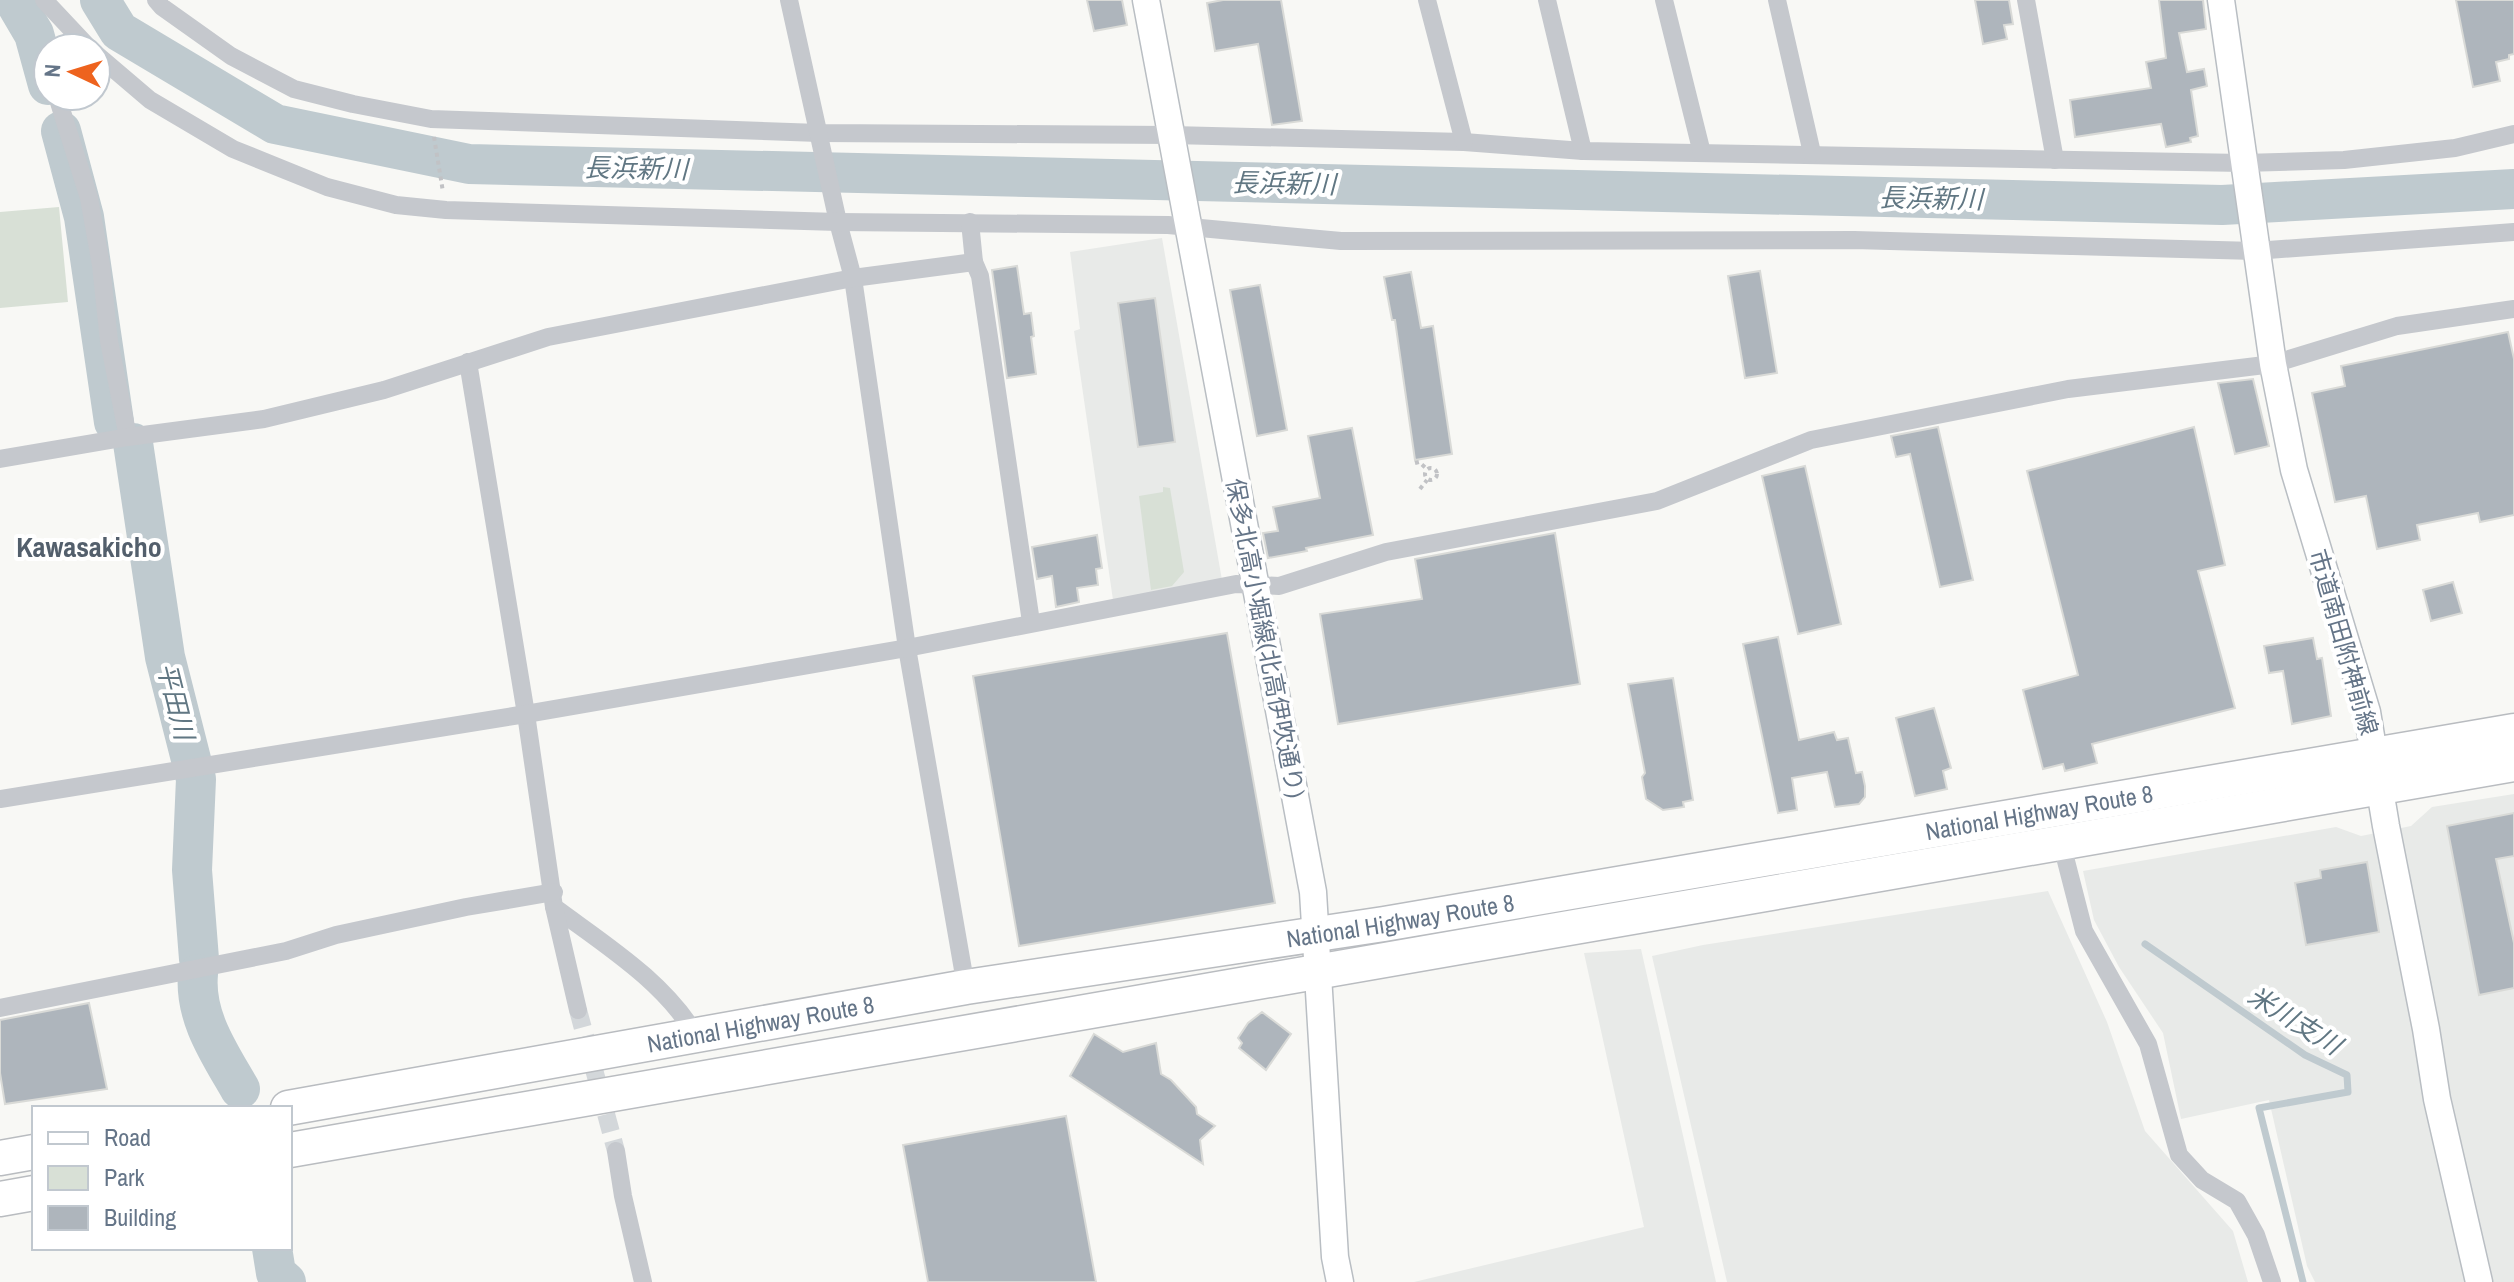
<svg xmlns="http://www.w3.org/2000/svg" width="2514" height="1282" viewBox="0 0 2514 1282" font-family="'Archivo Narrow','Noto Sans JP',sans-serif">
<rect width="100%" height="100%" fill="#f8f8f5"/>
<g fill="#e8eae8">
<path d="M1162,238L1222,580L1113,600L1074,331L1080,329L1070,252Z"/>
<path d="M2514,794V1282H2315L2307,1266L2269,1100L2181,1119L2163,1033L2119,967L2094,920L2083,871L2336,827L2361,836L2411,826L2432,807Z"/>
<path d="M2048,891L2107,1022L2145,1131L2233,1231L2248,1282H1727L1652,956L1703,945Z"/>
<path d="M1641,949L1716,1282H1414L1644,1227L1584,953Z"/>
</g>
<g fill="#d8e0d6">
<path d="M59,207L68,302L0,308V212Z"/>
<path d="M1163,487L1170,488L1184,572L1172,586L1151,590L1139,496L1163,492Z"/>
</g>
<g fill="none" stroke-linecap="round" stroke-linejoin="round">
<path stroke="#bfcacf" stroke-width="7" d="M2145,944L2305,1055L2347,1075L2348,1092L2259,1108L2303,1282"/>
<g stroke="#bfcacf" stroke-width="40">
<path d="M14,0L34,34L48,85"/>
<path d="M100,0L119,31L275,124L469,164L2222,205L2514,189"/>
<path d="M61,131L84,217L114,422"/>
<path d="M133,443L165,657L196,779L192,870L199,959"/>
<path d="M198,974C194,1017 220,1054 240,1089"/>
<path d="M272,1248L276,1273L286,1282"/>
</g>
</g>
<g fill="#aeb5bc" stroke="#d9dad7" stroke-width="2">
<path d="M1087,0H1122L1127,25L1094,31Z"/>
<path d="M1223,0H1281L1302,121L1272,125L1258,44L1215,51L1207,3Z"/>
<path d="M1975,0H2009L2013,24L2004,25L2007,39L1983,44Z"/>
<path d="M2159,0H2203L2206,29L2179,33L2187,72L2204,69L2207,86L2191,90L2198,136L2190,138L2191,142L2166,147L2161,124L2075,137L2070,100L2151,88L2146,62L2166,58Z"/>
<path d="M2456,0H2514V54L2509,55V59L2496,62L2500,81L2473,87Z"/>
<path d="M1017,266L1024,314L1031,313L1034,336L1031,337L1036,374L1007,378L992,270Z"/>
<path d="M1760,271L1777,373L1745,378L1728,276Z"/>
<path d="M1411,272L1421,328L1433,326L1452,454L1415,460L1395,320H1392L1384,277Z"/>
<path d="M1260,285L1287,430L1257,436L1230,290Z"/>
<path d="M1155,298L1175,442L1138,447L1118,303Z"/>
<path d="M2508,332L2514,359V515L2480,522L2478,513L2417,525L2420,540L2377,549L2366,496L2335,502L2312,393L2345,386L2341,366Z"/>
<path d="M2253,379L2269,446L2235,454L2218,383Z"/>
<path d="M1938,427L1973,580L1940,587L1910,454L1896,457L1891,436Z"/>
<path d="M2194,427L2225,565L2198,571L2235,708L2092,744L2097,763L2065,771L2063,764L2043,769L2023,690L2078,675L2027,471Z"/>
<path d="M1352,428L1373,535L1306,548L1307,551L1268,558L1263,533L1278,531L1273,507L1320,498L1308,436Z"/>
<path d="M1805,466L1841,624L1798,634L1762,476Z"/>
<path d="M1555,533L1580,684L1338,724L1320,614L1422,599L1415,559Z"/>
<path d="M1097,535L1102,568L1096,569L1098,585L1077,588L1079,602L1056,607L1052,576L1037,579L1032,547Z"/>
<path d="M2453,582L2462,613L2431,621L2423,590Z"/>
<path d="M1227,633L1275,903L1019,946L973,676Z"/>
<path d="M1778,637L1799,740L1834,732L1837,740L1848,738L1856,773L1862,772L1865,786V797L1859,804L1835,807L1827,772L1792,778L1797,810L1778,813L1743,644Z"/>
<path d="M2313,638L2317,659L2322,658L2331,716L2292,724L2283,671L2269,673L2264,646Z"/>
<path d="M1673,678L1693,800L1683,802L1684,807L1663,810L1646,799L1642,777L1645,773L1628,684Z"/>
<path d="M1934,708L1951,768L1943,771L1947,789L1915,796L1896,718Z"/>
<path d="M2514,813V856L2496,859L2514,943V988L2479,995L2447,826Z"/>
<path d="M2367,862L2379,932L2306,945L2295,883L2321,878L2320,870Z"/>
<path d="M89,1003L107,1089L5,1104L0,1073V1020Z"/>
<path d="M1262,1012L1291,1034L1266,1070L1239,1048L1242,1043L1238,1038L1248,1023Z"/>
<path d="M1094,1034L1123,1052L1156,1043L1161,1074L1171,1080L1196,1107L1197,1114L1215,1126L1200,1140L1203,1164L1070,1076Z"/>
<path d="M1066,1116L1096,1282H928L903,1145Z"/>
</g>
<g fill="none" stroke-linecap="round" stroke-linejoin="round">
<path stroke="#d3d7da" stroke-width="18" stroke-dasharray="18 9" stroke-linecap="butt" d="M578,1010L616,1151"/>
<g stroke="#b9bec3" stroke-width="29">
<g id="secondary">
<path d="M1146,0L1313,892L1335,1257L1340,1282"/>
<path d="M2221,0L2273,364L2294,470L2367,712L2386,826L2426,1029L2437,1099L2479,1282"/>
</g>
</g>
<g stroke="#b9bcc0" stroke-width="37">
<g id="highway">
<path id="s1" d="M288,1108L966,987L1384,924L2514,731"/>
<path d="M290,1150L2514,764"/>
<path d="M0,1158L34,1152"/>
<path d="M0,1199L34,1193"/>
</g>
</g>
<g stroke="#c1c2c5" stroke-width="4" stroke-dasharray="4 4" stroke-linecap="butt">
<path d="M434,137L443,192"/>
<path d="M1415,463L1419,462L1427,469"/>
<circle cx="1431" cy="474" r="6"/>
<path d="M1420,489L1427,480"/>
</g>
<g stroke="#c5c8cd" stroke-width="18">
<path d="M44,0L89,48"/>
<path d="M156,0L162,7L231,56L294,89L353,104L431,119L819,133L1172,135L1464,142L1583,151L2243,163L2344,160L2455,148L2514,134"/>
<path d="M789,0L838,222L853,278L907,648L966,987"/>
<path d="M1427,0L1464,142"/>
<path d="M1547,0L1583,151"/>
<path d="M1664,0L1702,153"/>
<path d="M1777,0L1812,153"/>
<path d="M2026,0L2055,160"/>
<path d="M96,54L150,100L233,149L327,187L396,205L446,210L838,222L1168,225L1341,241L1854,240L2255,251L2514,232"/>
<path d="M57,96L89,198L101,265L109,341L128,437"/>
<path d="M974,262L980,276L1031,622"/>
<path d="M468,362L526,714L554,907C605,945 664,981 697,1037"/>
<path d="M0,459L128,437L264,419L384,390L548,337L853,278L974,262L970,222"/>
<path d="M0,799L526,714L907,648L1236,584L1279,586L1386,552L1657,501L1811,440L2068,389L2273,364L2397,326L2514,309"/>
<path d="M2065,842L2066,861L2084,931L2148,1044L2179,1155L2202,1180L2237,1201L2256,1235L2272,1282"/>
<path d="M554,907L578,1010"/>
<path d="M0,1008L286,951L336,935L466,907L554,892"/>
<path d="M616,1151L623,1196L643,1282"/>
</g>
<use href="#secondary" stroke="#fff" stroke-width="26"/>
<use href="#highway" stroke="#fff" stroke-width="34"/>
</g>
<g text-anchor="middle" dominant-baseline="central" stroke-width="8" stroke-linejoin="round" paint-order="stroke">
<g font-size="24" fill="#657588" stroke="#fff">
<text transform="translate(1266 638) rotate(79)">保多北高小堀線(北高伊吹通り)</text>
<text transform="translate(2344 642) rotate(74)">市道南田附神前線</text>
<text stroke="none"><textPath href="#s1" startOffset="1776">National Highway Route 8</textPath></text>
<text stroke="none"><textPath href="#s1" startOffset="1128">National Highway Route 8</textPath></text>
<text stroke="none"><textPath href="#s1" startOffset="480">National Highway Route 8</textPath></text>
</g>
<g font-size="26" font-style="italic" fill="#617783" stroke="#fff">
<text transform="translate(636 168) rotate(1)">長浜新川</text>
<text transform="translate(1284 183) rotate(1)">長浜新川</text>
<text transform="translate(1931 198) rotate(1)">長浜新川</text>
<text transform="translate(176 701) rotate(76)">平田川</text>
<text transform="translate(2295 1020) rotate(32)">米川支川</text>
</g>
<g font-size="28" font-weight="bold" fill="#535f6c" stroke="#fff">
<text x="89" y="547">Kawasakicho</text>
</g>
</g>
<rect x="32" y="1106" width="260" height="144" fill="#ffffff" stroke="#c1c8cf" stroke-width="2"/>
<rect x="48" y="1132" width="40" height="12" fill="#ffffff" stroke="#c1c8cf" stroke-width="2"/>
<text x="104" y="1146" font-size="24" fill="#657588">Road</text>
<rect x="48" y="1166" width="40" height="24" fill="#d8e0d6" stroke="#c1c8cf" stroke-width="2"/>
<text x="104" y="1186" font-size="24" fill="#657588">Park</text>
<rect x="48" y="1206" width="40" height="24" fill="#aeb5bc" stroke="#c1c8cf" stroke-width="2"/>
<text x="104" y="1226" font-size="24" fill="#657588">Building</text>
<g transform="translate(72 72) rotate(274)"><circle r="38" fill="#ffffff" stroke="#c1c8cf" stroke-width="2"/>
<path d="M0-6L14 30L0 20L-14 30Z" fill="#ee631e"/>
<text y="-12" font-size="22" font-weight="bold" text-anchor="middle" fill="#657588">N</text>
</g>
</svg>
